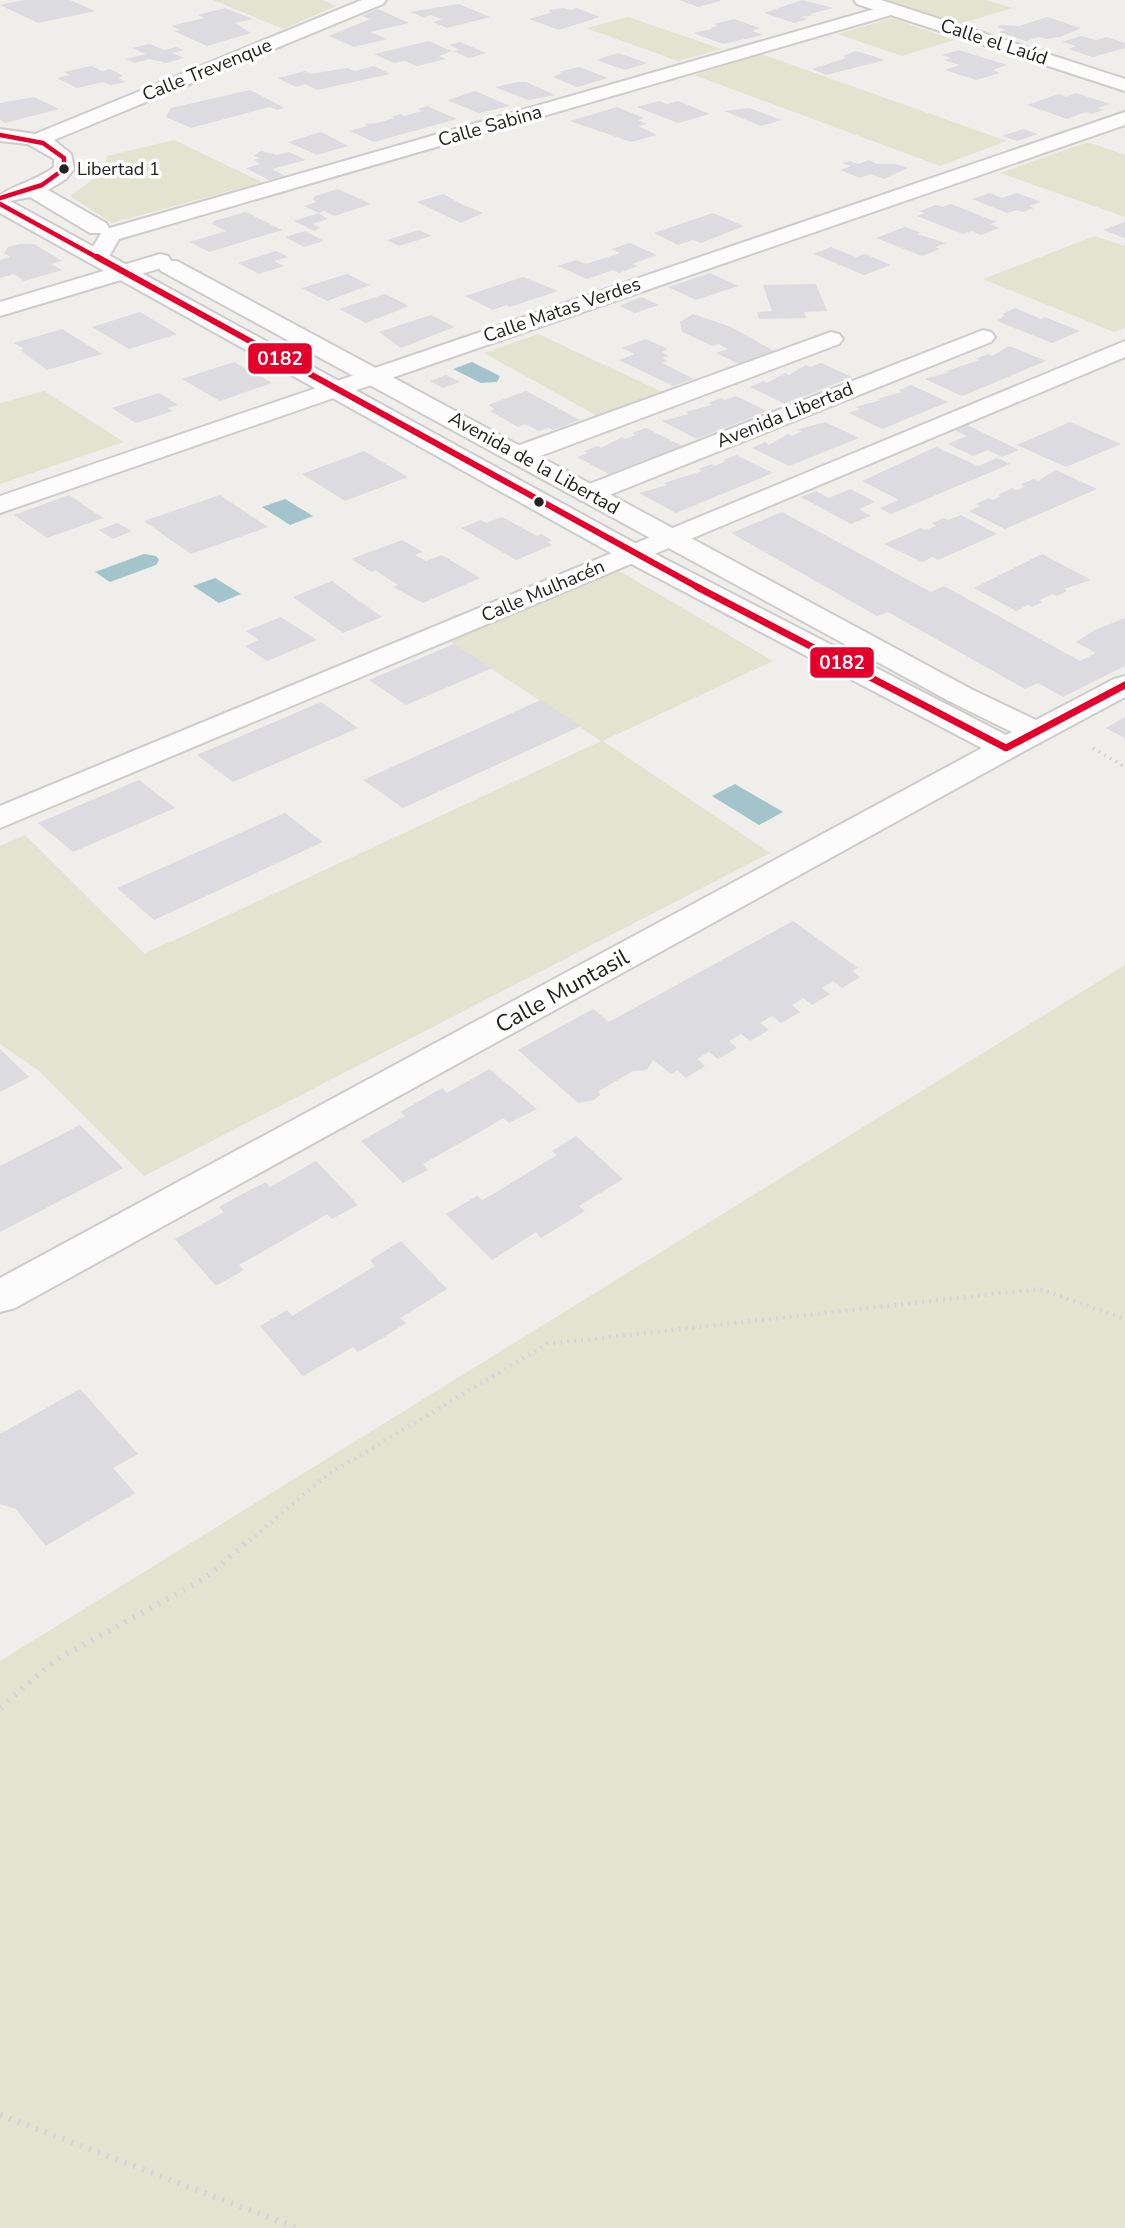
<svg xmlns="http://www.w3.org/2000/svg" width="1125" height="2228" viewBox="0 0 1125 2228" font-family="'Nunito Sans',sans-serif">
<rect width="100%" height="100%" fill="#efeeea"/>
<g fill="#e3e4d0">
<path d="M213,0H322L337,6L283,29Z"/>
<path d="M879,0H986L1012,8L956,25Z"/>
<path d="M628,17L722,49L678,61L586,28Z"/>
<path d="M892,18L954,40L902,56L837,34Z"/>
<path d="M761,54L1007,141L940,166L694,75Z"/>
<path d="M174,140L262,182L112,223L70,196L103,172L107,156Z"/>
<path d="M1088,142L1125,155V217L1000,173Z"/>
<path d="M1095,236L1125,246V328L1114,332L983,279Z"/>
<path d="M538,334L667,394L601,418L484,353Z"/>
<path d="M44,391L124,442L0,484V403Z"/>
<path d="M616,569L773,661L603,741L770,853L144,1176L39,1071L0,1044V846L25,835L144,953L177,939L601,741L448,640Z"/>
<path d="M1125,965V2228H0V1661Z"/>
</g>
<g fill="#a3c4ca">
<path d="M472,362L500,376L497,382L481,383L453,369Z"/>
<path d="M285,499L313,516L290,525L262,507Z"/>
<path d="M144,554L156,556L159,560L156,565L110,582L95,572Z"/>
<path d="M215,578L241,594L219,603L193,586Z"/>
<path d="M735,784L783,812L759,825L712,796Z"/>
</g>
<g fill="#dbdbe0">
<path d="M24,0H70L95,11L38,23L0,5Z"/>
<path d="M679,0H720V1L698,7Z"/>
<path d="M802,0L833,8L809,14L814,15L800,17L808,19L794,23L764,13Z"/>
<path d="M459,4L490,17L447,28L433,22L442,19L431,15L423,17L409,12Z"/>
<path d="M225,8L253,19L235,23L251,33L207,46L174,31L180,30L171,26L204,18L198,15Z"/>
<path d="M563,8L570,10L577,8L600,17L559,30L529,19L550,13L549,10Z"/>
<path d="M378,9L409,23L370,32L387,39L354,47L329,36L370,19L362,16Z"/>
<path d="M1047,17L1081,28L1060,37L1046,39L1039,37L1026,41L999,32L1006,30L998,27L1000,25L1019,26Z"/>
<path d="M734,19L760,28L752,31L763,35L723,44L693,33L712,29L710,28L718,26L714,24Z"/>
<path d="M1081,36L1096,40L1107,37L1125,43V48L1093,57L1068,49L1076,46L1062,42Z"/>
<path d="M429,41L451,51L439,56L446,59L417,66L405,61L394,63L374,54Z"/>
<path d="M460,42L486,53L469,58L453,51L460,50L449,45Z"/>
<path d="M150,44L164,50L176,47L184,50L172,53L184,58L166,63L150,59L134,63L126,59L146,54L132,48Z"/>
<path d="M959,50L1007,65L993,70L1000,73L976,80L945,70L960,65L944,60L951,58L942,55Z"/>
<path d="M856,51L885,60L826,75L812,69L846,58L843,56Z"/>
<path d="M618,53L647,63L625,70L596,60Z"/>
<path d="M91,66L102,71L110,69L123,76L118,78L126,82L111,85L103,82L77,88L57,78L70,75L64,72Z"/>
<path d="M374,66L390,74L317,90L305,84L296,87L278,78L305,71L311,74L347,68L355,71Z"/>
<path d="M579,67L585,69L608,78L577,87L553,77L562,73L559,72Z"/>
<path d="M518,82H526L555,95L528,100L495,87Z"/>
<path d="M250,90L285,108L277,110L269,107L191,128L166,117L171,108Z"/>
<path d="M475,91L510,106L479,113L447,100Z"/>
<path d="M1076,93L1110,104L1098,108L1104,110L1091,114L1086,112L1067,119L1027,105L1059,94L1066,97Z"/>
<path d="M34,97L59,109L5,123L0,120V103Z"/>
<path d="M659,101L667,104L678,101L710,114L678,123L637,107Z"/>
<path d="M427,106L457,119L374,142L350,131L368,126L364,124L377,123L395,118L391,117L400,114L404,116L422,111L418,109Z"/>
<path d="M617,107L644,118L638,120L647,124L638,126L657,135L631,142L570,121Z"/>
<path d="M750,108L763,113L782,120L761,126L724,111Z"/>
<path d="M1023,129L1038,134L1017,141L1002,136Z"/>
<path d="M321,132L348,146L317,155L288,142Z"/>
<path d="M261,151L277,155L289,152L306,160L272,169L285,176L269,180L246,168L261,164L253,160L260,158L254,156Z"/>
<path d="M869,160L877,164H896L908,168L884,179L871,174L860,178L840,170L851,166L842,163L850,161L858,164Z"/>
<path d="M338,189L371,204L334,216L324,211L319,213L304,206L317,202L313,200L315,196Z"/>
<path d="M990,193L1002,198L1017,193L1041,202L1029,206L1034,208L1023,212L1017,210L1007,213L972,199Z"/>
<path d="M443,194L463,205L483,213L461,223L417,202Z"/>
<path d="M951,204L997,222L990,224L999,228L981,235L972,231L963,234L917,216L926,213L919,211L936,205L943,207Z"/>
<path d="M246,212L282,230L209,252L190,242L226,231L212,224L214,221Z"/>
<path d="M318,213L328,219L312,224L321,228L314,231L294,221Z"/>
<path d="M713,213L744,226L701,243L693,240L678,245L654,233Z"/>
<path d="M1125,222V238L1103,230Z"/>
<path d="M905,227L921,233L917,234L946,243L935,247L940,249L922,256L876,238Z"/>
<path d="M419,230L431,236L399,246L387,240Z"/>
<path d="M305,231L324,241L304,247L285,237Z"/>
<path d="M630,243L657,255L632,264L638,266L619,273L613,270L587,279L558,266L576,260L586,264L620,253L611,249Z"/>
<path d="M20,244H34L62,261L51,264L62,270L24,281L14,274L0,278V260L10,257L4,253L8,247Z"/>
<path d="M831,247L856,257L865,254L891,265L864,275L814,254Z"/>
<path d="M276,251L288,257L274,261L284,266L259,274L238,263Z"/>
<path d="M710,273L738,286L696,300L668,287Z"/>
<path d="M347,274L370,285L327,301L302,288Z"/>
<path d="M523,277L558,291L510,307L506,305L493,310L465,296Z"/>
<path d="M816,284L827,311L804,312L806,318L759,319L757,312L772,311L763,285Z"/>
<path d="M385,294L409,306L366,323L339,309Z"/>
<path d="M642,297L659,305L635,313L619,306Z"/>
<path d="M1015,308L1041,319L1045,317L1080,331L1052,343L997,321L1005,315L1002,314Z"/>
<path d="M140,312L177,334L129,349L92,327Z"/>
<path d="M693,314L731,327L774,351L739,364L716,353L728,349L719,344L713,346L682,332L680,322Z"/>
<path d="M431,315L454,327L401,348L379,332Z"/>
<path d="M62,329L102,354L47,370L20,350L24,349L14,343Z"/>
<path d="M646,339L668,349L662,352L669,356L662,358L668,361L662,363L694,379L673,386L619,360L635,354L622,348Z"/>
<path d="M1009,346L1046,361L962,396L925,379L950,372L946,371L980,360L976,359L988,354L992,356Z"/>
<path d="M234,362L272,383L220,401L182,379Z"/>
<path d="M821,363L852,377L785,404L750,387L763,381L767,383L785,373L789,375L806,365L810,367Z"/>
<path d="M446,375L460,382L443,388L430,381Z"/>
<path d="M911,385L948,402L882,429L849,413L860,409L855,407L881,400L877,399L902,392L899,390Z"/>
<path d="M526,391L534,395L580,420L553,430L549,428L539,431L525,424L518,427L490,411L495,409L488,405Z"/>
<path d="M159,393L178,405L167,408L173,411L136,423L112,408Z"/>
<path d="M736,396L767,411L697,439L662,421L689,414L685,412L712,405L709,403L721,398L725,400Z"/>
<path d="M825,422L859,438L789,466L752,448L765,442L769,445L788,434L792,436L802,431L797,430Z"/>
<path d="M1070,422L1121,444L1066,467L1017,445Z"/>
<path d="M965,424L1019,450L1002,457L988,450L973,456L948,444L967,436L953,429Z"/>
<path d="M646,428L682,446L609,474L577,457L588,453L584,451L598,446L601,448L622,437L625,439L636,435L632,433Z"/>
<path d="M936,447L978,466L997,458L1010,464L891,514L880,508L899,500L862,481Z"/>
<path d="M364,451L408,477L345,501L302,474Z"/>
<path d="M736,455L773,473L676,513L639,493L667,485L664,483L702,471L698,469L712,464L715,466L726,461L723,460Z"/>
<path d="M1056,470L1097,489L1005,529L969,511L980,506L976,504L989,498L993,500L1001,496L998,495L1012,488L1016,490L1025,487L1021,484L1034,479L1038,481Z"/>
<path d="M851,489L875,502L859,509L871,516L851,524L801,497L816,491L829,498Z"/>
<path d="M69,495L103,518L47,538L14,515Z"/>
<path d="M220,495L268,527L191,554L144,521Z"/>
<path d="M782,512L931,592L944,586L1080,661L1096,653L1076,642L1095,630L1125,618V666L1063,697L1038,683L1025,689L888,612L877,616L731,533Z"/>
<path d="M961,515L997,534L938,560L933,557L922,562L884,544L921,528L925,530L936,526L932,523L944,518L948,520Z"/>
<path d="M502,517L537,536L542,534L552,541L548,542L552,545L516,560L461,528L481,520L486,523Z"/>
<path d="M117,523L132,531L113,539L99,530Z"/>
<path d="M402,540L423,552L415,555L426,561L442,555L480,578L423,603L393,587L398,585L375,570L372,572L351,559Z"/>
<path d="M1042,554L1091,580L1064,589L1067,591L1057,596L1053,594L1039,600L1042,602L1032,607L1028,605L1016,611L974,588Z"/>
<path d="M332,581L344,590L382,617L343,633L293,597Z"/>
<path d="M281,617L317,640L267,661L245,646L259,640L246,631Z"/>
<path d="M454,644L492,668L406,705L369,680Z"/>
<path d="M541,700L581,726L403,808L363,780Z"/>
<path d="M321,702L358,728L233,782L197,755Z"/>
<path d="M1125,717V738L1106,728Z"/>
<path d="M139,780L175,808L73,852L38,823Z"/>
<path d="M285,813L323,842L154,920L117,888Z"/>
<path d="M793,921L858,968L852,971L860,977L842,988L833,981L822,988L830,994L812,1005L803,998L797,1002L792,1005L800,1012L781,1023L772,1016L760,1023L769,1030L750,1041L741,1034L729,1041L737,1048L718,1059L709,1052L697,1059L705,1066L686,1078L677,1070L671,1074L653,1060L647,1070L633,1071L599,1091L600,1095L594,1100L578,1103L518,1050L593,1009L609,1022Z"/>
<path d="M0,1049L29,1077L0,1092Z"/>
<path d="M489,1069L537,1109L509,1123L503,1118L485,1129L423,1164L428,1170L403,1183L361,1141L405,1116L400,1112L442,1088L447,1093Z"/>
<path d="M80,1125L123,1168L0,1232V1166Z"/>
<path d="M576,1136L623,1179L579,1206L585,1211L541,1238L536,1232L492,1260L446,1214L477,1196L482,1200L495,1193L557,1155L552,1151Z"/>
<path d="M316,1161L358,1205L332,1219L327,1214L307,1226L239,1265L244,1270L216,1286L175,1239L224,1212L219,1207L244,1193L266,1182L270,1187Z"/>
<path d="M401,1241L447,1289L400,1318L406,1323L381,1339L358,1352L353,1347L303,1376L260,1326L287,1310L292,1316L375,1266L370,1260Z"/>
<path d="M80,1389L138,1454L113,1468L135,1493L46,1546L16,1509L0,1504V1434Z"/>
</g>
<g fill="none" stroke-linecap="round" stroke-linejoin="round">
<g stroke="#cdccca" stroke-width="4">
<g id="minor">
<path d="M892,4L901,9L898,13L119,239L106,262H90L87,257L103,230Z"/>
<path d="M1125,112V125L0,513V496Z"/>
<path d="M160,254L168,256L171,261L168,266L0,316V302Z"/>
<path d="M983,330L991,332L995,337L991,342L597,500L588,502L579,500L575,494L579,488Z"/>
<path d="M831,332L839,334L843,339L839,344L527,461L518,463L509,461L505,455L509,449Z"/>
<path d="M1125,341V357L0,828V806Z"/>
<path d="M1006,739L1017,741L1022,748L1017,755L15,1308L0,1312V1278L995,741Z"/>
</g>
</g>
<g stroke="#cdccca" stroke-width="4">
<g id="tertiary">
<path d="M362,0H386L383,4L54,140L71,154L74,169L66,179L48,190L106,223L109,228L106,233H90L30,197L10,201L642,547L1006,735L1012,732L949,701L161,271L158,266L161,261H177L971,689L1036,720L1114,679L1125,676V697L1017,755L1006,757L995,755L622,559L0,213V198L4,199L1,195C7,188 40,179 54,167V159L28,144L0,141V129L35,134Z"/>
<path d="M854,0H881L1125,79V91L857,4Z"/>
</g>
</g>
<path stroke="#d6d5d5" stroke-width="3.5" stroke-dasharray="2 4.5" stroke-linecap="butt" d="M1093,748L1125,767"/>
<path stroke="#d6d5d5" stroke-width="4.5" stroke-dasharray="2 5" stroke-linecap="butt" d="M244,1545L327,1475L547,1344L1039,1289L1125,1319"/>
<g stroke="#d6d5d5" stroke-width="6" stroke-dasharray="2.5 7" stroke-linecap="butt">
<path d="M0,1708L57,1659L204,1579L246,1543"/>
<path d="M0,2115L297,2228"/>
</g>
<use href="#minor" fill="#fdfcfc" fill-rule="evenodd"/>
<use href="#tertiary" fill="#fdfcfc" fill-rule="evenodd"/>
<g stroke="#fff" stroke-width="7">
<g id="bus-1-far2">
<path d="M0,135L43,143L64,158V169L42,185L0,198"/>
<path d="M0,204L100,259"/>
</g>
</g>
<g stroke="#fff" stroke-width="10">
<path id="bus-1-far1" d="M97,257L701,589"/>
</g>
<g stroke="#fff" stroke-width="11">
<path id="bus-1" d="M697,587L1006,748L1125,685"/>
</g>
<use href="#bus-1-far2" stroke="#e4002b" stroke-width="4.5"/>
<use href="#bus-1-far1" stroke="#e4002b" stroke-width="6"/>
<use href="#bus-1" stroke="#e4002b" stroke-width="7"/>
</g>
<g fill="#232320" stroke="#fff" stroke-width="2.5">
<circle cx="64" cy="169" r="6"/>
<circle cx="539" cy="502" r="6"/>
</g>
<g text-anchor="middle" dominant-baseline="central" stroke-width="7" stroke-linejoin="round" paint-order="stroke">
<g font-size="18" fill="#232320" stroke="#fff" text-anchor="start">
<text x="77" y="169">Libertad 1</text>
</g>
<g font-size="19" fill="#232320" stroke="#fff">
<text transform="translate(994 42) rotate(18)">Calle el Laúd</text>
<text transform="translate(207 70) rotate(-22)">Calle Trevenque</text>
<text transform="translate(490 126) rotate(-16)">Calle Sabina</text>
<text transform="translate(562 310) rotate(-19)">Calle Matas Verdes</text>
<text transform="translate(785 415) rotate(-22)">Avenida Libertad</text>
<text transform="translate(534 463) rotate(29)">Avenida de la Libertad</text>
<text transform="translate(543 591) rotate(-23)">Calle Mulhacén</text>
</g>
<g font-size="23" fill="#232320" stroke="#fff">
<text transform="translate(562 991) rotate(-29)">Calle Muntasil</text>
</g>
</g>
<g stroke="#fff" stroke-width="2.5">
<rect x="247" y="342" width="66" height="33" rx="7" fill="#e4002b"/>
<rect x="809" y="646" width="66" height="33" rx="7" fill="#e4002b"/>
</g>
<g font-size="19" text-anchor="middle" font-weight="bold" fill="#fff">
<text x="280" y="365">0182</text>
<text x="842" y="669">0182</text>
</g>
</svg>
